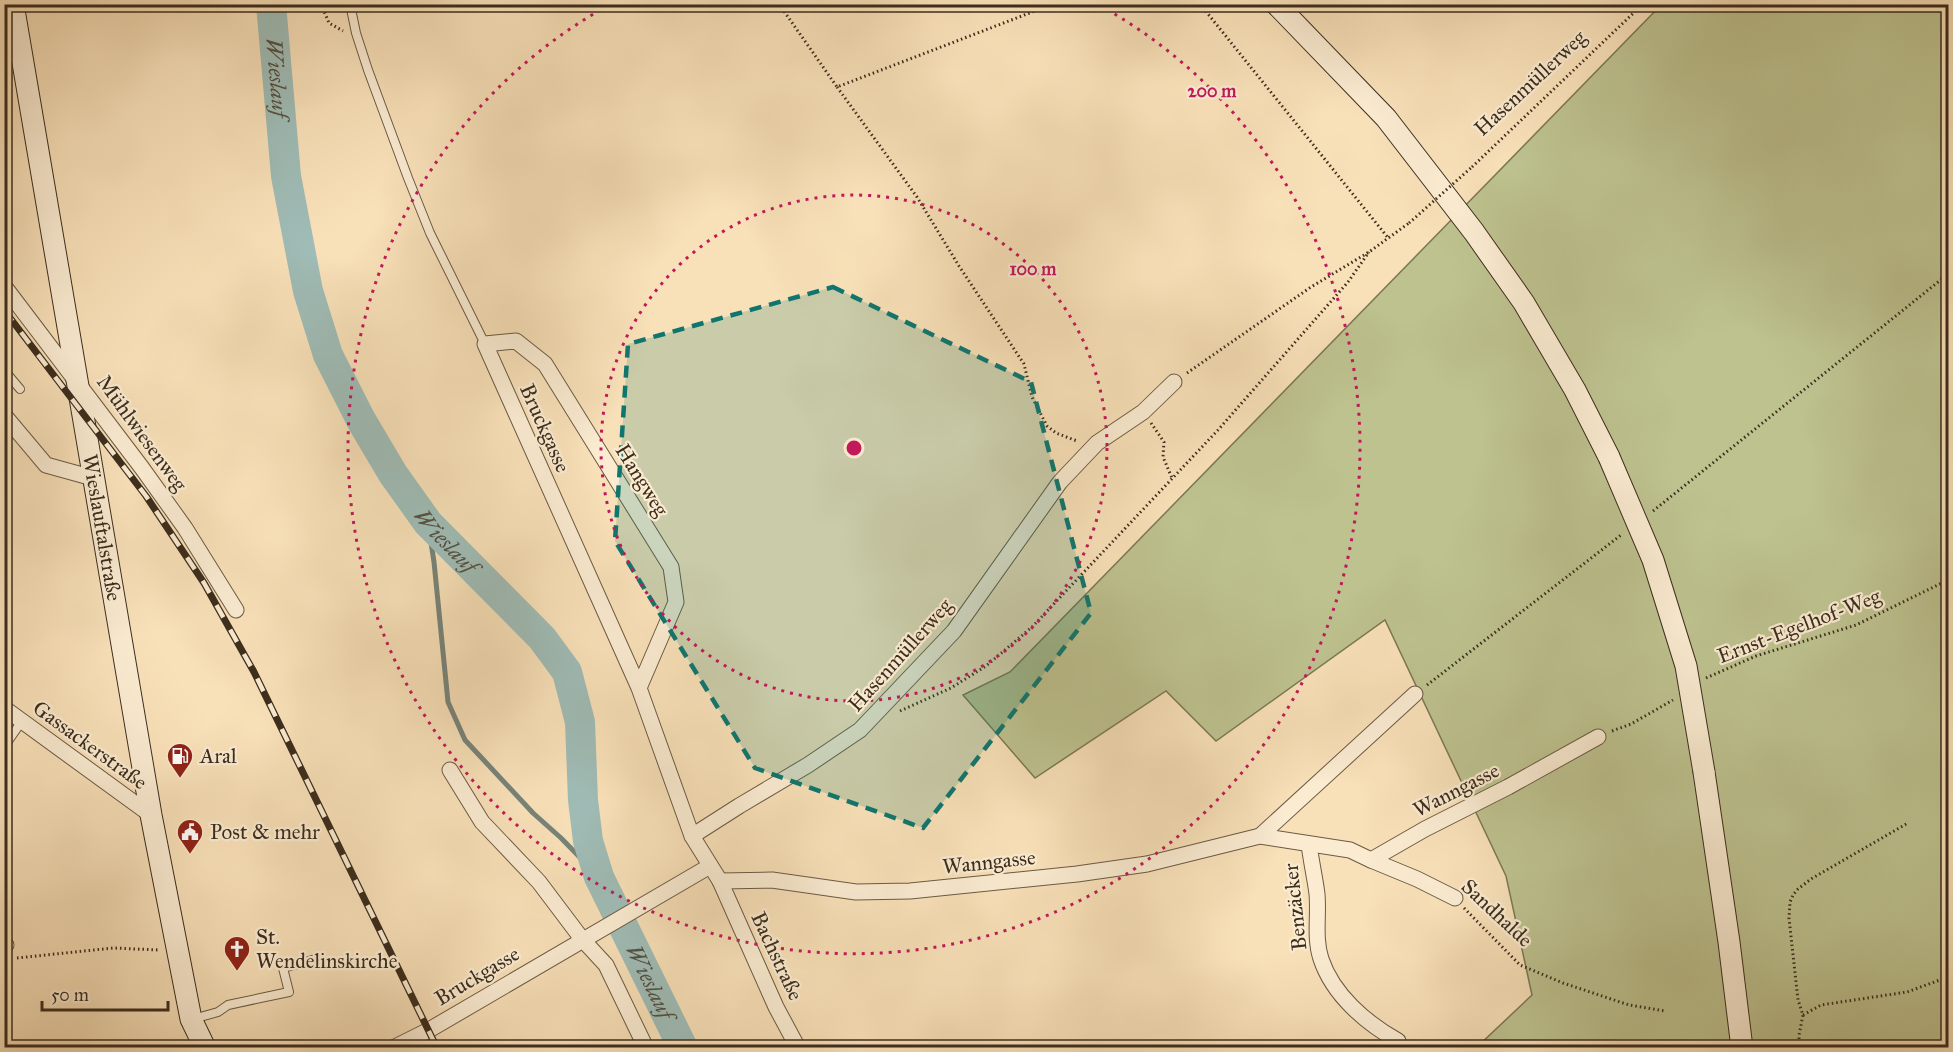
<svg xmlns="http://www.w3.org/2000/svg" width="1953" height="1052" viewBox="0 0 1953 1052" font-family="'IM FELL Great Primer',serif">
<rect width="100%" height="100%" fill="#f8e0b8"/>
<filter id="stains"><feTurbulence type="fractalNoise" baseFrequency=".00333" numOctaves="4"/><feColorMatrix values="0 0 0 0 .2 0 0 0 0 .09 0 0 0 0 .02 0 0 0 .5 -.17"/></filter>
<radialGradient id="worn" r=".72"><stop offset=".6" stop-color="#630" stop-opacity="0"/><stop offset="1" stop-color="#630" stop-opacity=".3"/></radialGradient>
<path fill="#bdc28f" stroke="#7c7856" stroke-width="1.5" d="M1661,5H1948V1047H1477L1532,995L1506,876L1385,620L1216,741L1166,691L1035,778L963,695L1010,672Z"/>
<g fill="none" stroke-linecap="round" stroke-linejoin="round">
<path stroke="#778379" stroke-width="5" d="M428,523L434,562L448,702L465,740L533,813L561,838L599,877"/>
<path stroke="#9fbcb6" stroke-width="30" id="s1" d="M271,4L286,176L308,291L328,355L361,420L393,474L428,523L542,638L567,672L580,722L583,800L588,841L599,877L683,1048"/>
<g stroke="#6b5a44" stroke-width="10">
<g id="lane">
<path d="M350,4L356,33L368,70L408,178L430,233L485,344"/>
<path d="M4,370L20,389"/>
<path d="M4,747L22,721"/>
<path d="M193,1019L218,1012L228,1005L289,992L283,968L316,959"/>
</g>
</g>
<g stroke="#6b5a44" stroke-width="17">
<g id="street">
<path d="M4,286L142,468L185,528L236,610"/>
<path d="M4,415L46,465L93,478"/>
<path d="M639,688L676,602L671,567L545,364L516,341L485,344L639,688L692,836L720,881L776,1007L798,1048"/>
<path d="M4,708L151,815"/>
<path d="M450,770L482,822L539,882L582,939L606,965L646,1048"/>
<path d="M692,836L739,806L808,765L860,730L954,631L1060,482L1097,443L1143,412L1174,382"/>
<path d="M1260,836L1415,694"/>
<path d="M1309,844C1311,861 1315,878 1317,894C1319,915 1314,938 1321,959C1333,995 1366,1023 1398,1041"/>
<path d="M1371,860L1417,879L1455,898"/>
<path d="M720,881L772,880L856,892L910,891L1077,874L1147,864L1260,836L1350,850L1371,860L1425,829L1508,787L1598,737"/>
<path d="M4,945H6"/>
<path d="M393,1048L429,1030L710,866"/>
</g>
</g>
<g stroke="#3c2d1d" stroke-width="23">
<g id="secondary">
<path id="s2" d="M13,4L151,815L191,1019L205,1048"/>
<path d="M1276,4L1386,118L1474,232L1524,303L1575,390L1609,457"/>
<path d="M1704,772L1729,942L1742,1048"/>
</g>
</g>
<g stroke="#3c2d1d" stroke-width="3" stroke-dasharray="1.5 3" stroke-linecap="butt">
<path d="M321,4L329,23L343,31"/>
<path d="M779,4L837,87L1053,4"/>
<path d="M1200,4L1389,239"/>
<path d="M837,87L917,197L959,266L1024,364L1032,397L1047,426L1056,433L1077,441"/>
<path d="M1472,167L1643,4"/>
<path d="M1187,373L1311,287L1369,252L1409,223"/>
<path d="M1151,423L1164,442L1163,457L1172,478"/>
<path d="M1653,511L1948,274"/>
<path d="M1706,678L1756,656L1856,625L1948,580"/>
<path d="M1427,685L1621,535"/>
<path d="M900,711L951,688L986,666L1032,627L1218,430L1348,282L1369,252"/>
<path d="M1612,731L1631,724L1673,700"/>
<path d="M1464,908L1520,965L1563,983L1629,1005L1665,1011"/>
<path d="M17,958L113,948L159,950"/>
<path d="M1803,1015L1821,1005L1907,992L1948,977"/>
<path d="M1799,1048V1035L1803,1015L1798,1000L1789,918L1790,902L1793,895L1798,889L1811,879L1908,823"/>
</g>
<use href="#lane" stroke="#faebd1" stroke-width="8"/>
<use href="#street" stroke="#faebd1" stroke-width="15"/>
<use href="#secondary" stroke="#faebd1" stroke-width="21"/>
<g stroke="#3c2d1d" stroke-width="7">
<path id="rail" d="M4,310L146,496L204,583L254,672L437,1048"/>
</g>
<use href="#rail" stroke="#faebd1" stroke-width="4.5" stroke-dasharray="14" stroke-linecap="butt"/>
<g stroke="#3c2d1d" stroke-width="23" stroke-linecap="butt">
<path id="secondary-bridge" d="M1609,457L1653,560L1686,666L1704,772"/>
</g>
<path stroke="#3c2d1d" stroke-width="3" stroke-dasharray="1.5 3" stroke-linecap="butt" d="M1409,223L1472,167"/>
<use href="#secondary-bridge" stroke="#faebd1" stroke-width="21"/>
</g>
<path fill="#0f766e" fill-opacity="0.2" stroke="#0f766e" stroke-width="4.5" stroke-dasharray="12 8" stroke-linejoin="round" d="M833,287L1031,382L1091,613L923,828L755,768L615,541L628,344Z"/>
<g fill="none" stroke="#c2185b" stroke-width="3" stroke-dasharray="3 6">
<circle cx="854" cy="448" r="253"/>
<path d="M1099 5A506 506 0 1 1 609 5"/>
</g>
<defs>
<g id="fuel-pin" transform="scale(1.35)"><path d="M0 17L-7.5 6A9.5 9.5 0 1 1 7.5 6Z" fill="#8f2418" stroke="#faebd1"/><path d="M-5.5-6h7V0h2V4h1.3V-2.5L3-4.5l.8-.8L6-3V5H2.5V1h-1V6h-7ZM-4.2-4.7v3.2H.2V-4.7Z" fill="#fff"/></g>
<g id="civic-pin" transform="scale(1.35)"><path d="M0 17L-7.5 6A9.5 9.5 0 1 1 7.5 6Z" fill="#8f2418" stroke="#faebd1"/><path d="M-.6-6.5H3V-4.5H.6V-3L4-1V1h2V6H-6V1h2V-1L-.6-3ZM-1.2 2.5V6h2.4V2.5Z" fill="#fff"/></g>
<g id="church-pin" transform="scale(1.35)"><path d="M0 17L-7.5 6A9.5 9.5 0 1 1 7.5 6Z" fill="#8f2418" stroke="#faebd1"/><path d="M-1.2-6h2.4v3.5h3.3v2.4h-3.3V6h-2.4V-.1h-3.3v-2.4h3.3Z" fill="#fff"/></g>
</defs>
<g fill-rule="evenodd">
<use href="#fuel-pin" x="180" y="756"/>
<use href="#civic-pin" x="190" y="832"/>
<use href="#church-pin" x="237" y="949"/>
</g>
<g text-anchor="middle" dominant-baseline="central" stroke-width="4.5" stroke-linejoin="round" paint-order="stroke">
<g font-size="21" fill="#3c2d1d" stroke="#faebd1">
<text transform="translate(1530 83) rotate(-43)">Hasenmüllerweg</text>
<text transform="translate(545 428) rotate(66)">Bruckgasse</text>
<text transform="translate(142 433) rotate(54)">Mühlwiesenweg</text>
<text transform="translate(642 480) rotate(58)">Hangweg</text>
<text stroke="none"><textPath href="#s2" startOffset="531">Wieslauftalstraße</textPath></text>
<text transform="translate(1799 626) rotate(-21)">Ernst-Egelhof-Weg</text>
<text transform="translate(900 655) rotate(-48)">Hasenmüllerweg</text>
<text transform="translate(90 745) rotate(36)">Gassackerstraße</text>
<text transform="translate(1456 790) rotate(-27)">Wanngasse</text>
<text transform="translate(989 862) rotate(-6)">Wanngasse</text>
<text transform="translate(1295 907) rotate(-96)">Benzäcker</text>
<text transform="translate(1497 913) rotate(43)">Sandhalde</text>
<text transform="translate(777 956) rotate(65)">Bachstraße</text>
<text transform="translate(477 976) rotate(-31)">Bruckgasse</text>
</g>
<g font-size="21" fill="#3c2d1d" stroke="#faebd1" text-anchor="start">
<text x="200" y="756">Aral</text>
<text x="210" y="832">Post &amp; mehr</text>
<text x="256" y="937">St.<tspan x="256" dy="24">Wendelinskirche</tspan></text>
</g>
<g font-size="22" font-style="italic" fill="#555143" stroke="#faebd1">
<text stroke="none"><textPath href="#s1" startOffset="74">Wieslauf</textPath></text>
<text stroke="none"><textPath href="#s1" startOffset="578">Wieslauf</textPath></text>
<text stroke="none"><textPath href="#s1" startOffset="1082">Wieslauf</textPath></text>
</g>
</g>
<circle cx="854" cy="448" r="9" fill="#c2185b" stroke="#faebd1" stroke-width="3"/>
<g font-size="18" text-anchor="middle" font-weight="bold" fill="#c2185b" stroke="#faebd1" stroke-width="4.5" stroke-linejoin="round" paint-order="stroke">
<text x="1212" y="97">200 m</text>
<text x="1033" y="275">100 m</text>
</g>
<rect width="1953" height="1052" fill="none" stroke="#f8e0b8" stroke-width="24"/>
<rect x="6" y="6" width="1941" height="1040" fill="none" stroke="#3c2d1d" stroke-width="3"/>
<rect x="12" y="12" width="1929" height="1028" fill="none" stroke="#3c2d1d" stroke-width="1.5"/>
<path d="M42 1001v9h126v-9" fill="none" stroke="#3c2d1d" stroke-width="3"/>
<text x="51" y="1001" font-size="18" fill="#3c2d1d" stroke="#faebd1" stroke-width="4.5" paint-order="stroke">50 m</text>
<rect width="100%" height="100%" filter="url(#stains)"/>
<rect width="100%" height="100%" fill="url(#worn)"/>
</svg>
